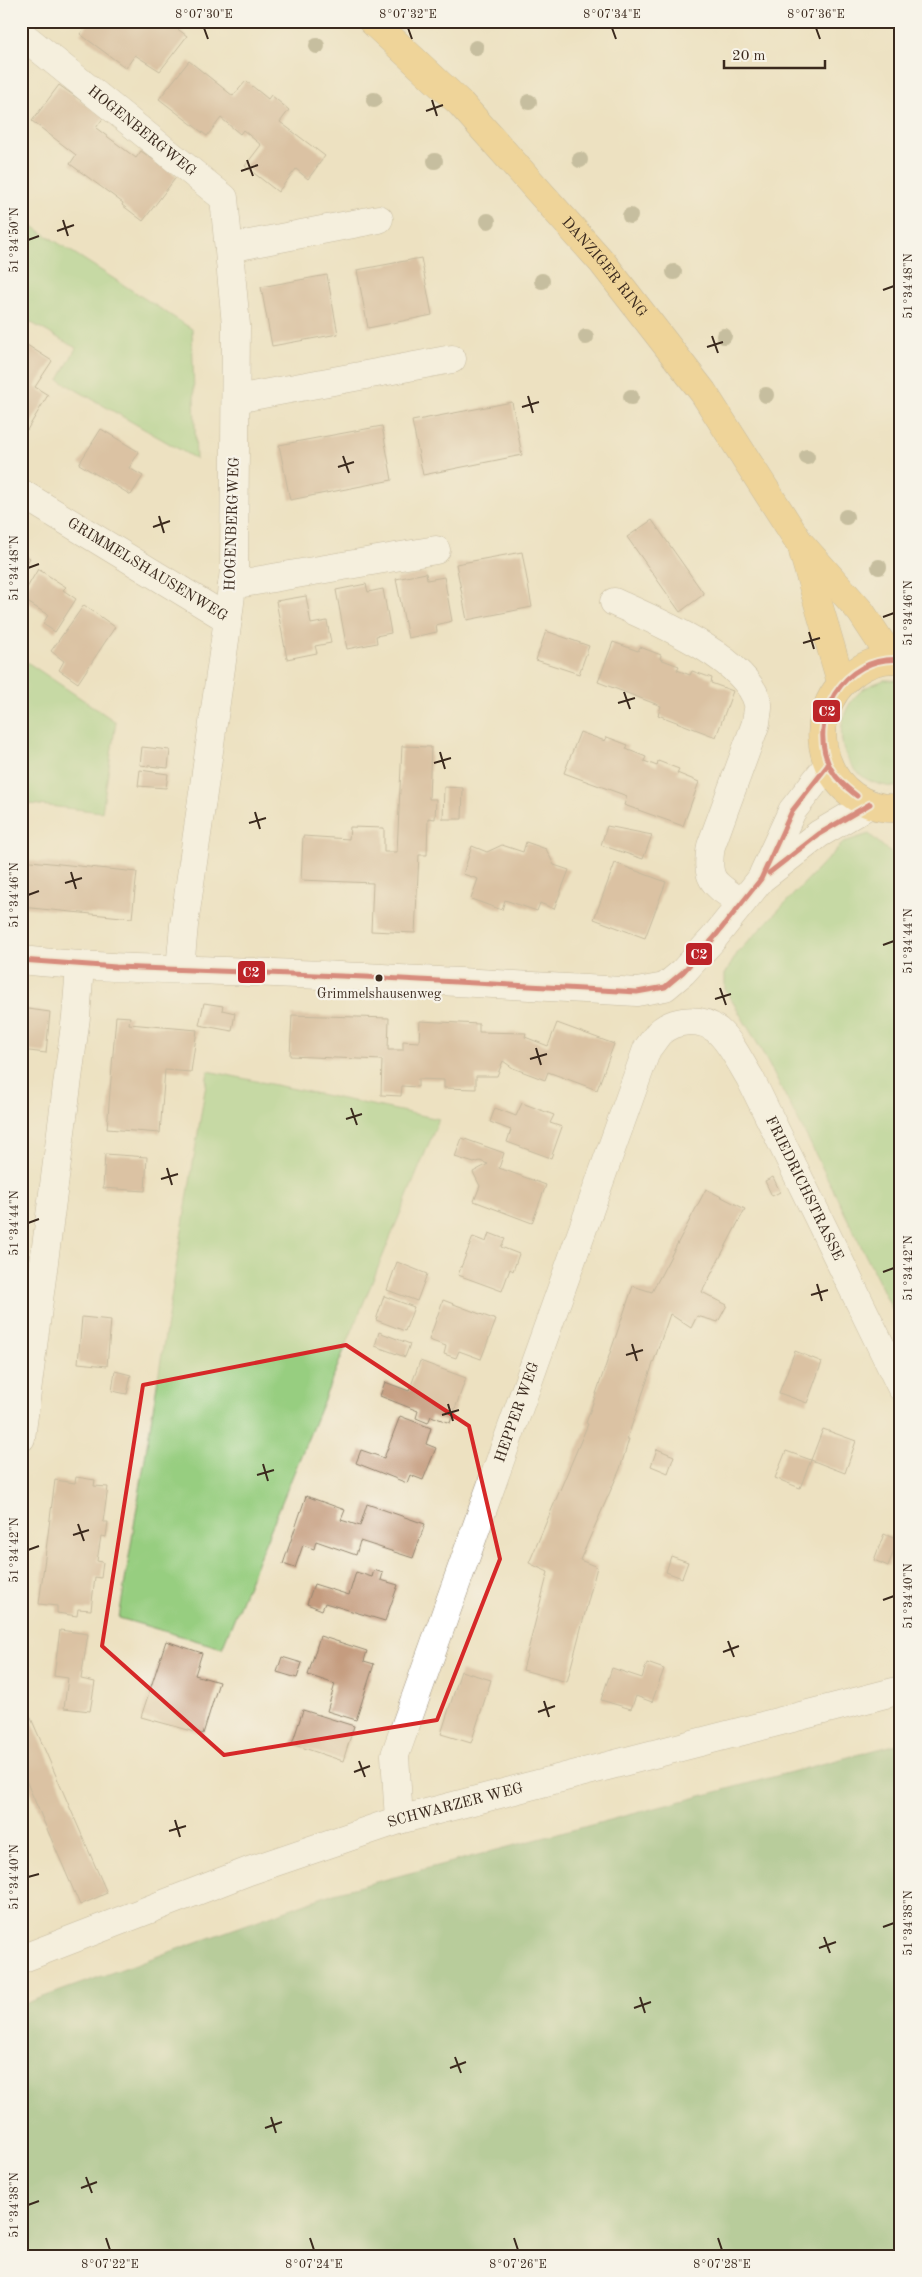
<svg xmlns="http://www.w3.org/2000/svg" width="922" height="2277" viewBox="0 0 922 2277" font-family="'Old Standard TT',serif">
<rect width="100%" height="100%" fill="#f7f3e8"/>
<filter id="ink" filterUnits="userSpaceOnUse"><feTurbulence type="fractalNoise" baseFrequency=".02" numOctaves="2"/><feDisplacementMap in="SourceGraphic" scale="10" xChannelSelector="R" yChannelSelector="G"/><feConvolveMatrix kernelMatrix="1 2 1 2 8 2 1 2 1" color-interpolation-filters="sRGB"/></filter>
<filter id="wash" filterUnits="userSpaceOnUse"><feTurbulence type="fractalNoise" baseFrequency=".0096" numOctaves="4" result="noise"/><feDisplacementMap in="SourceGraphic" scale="20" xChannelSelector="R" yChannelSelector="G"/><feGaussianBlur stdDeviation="1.12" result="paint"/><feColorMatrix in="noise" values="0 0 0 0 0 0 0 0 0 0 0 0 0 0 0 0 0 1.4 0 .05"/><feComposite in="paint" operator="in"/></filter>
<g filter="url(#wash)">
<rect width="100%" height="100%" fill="#ede1c1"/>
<g fill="#97ce80" stroke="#697c4f">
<path d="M21,219L192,329L196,459L59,380L76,348L21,317Z"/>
<path d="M21,658L116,722L102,812L21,803Z"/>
<path d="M884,680H901V786C892,788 887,786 878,784C838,772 829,719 860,692C866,686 877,683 884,680Z"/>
<path d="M869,834L901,862V1327L808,1139L759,1046L725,989V974L738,952L844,842Z"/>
<path d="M208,1071L439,1119L222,1648L119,1618Z"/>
</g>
<path fill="#79b16e" stroke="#5a6e46" d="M901,1743V2256H21V2005L334,1893Z"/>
<g id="blocks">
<g fill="#c59c7f">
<path d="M90,21H151L157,26L160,21H167L187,36L160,71L135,55L126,68L80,34Z"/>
<path d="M189,61L233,96L246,81L268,99L271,95L289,110L280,122L325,156L308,179L296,169L278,192L245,166L261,145L243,130L240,134L221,118L207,136L159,99Z"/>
<path d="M59,85L104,117L96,128L136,158L141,151L177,176L143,221L122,205L123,203L70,164L76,155L32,121Z"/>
<path d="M421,258L432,315L368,328L357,270Z"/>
<path d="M327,275L338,334L272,346L261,287Z"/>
<path d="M24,343L52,361L35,387L48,395L27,430L21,426V348Z"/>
<path d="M512,402L522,455L423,475L412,421Z"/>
<path d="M382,426L392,480L290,500L279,445Z"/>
<path d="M101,429L139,452L129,468L143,476L131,495L79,464Z"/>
<path d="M652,520L704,594L680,612L627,537Z"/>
<path d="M522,552L532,607L467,620L456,564Z"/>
<path d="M21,553L30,558L21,573Z"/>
<path d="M38,569L66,587L63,590L76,599L55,632L43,624L48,615L21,598Z"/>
<path d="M426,573L427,580L444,577L452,621L436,625L437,632L408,638L396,579Z"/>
<path d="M366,584L368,592L383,589L391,633L376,636L377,643L347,649L336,590Z"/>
<path d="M306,596L311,624L327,621L331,643L315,646L317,653L287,659L276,601Z"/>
<path d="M84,605L115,627L78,683L59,670L64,661L51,651Z"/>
<path d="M546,631L589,646L579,674L536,660Z"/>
<path d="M613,642L638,651L640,647L661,655L660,659L679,666L677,670L690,675L692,671L712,678L711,683L733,691L716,737L658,715L661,706L598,682Z"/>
<path d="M580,732L605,741L607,737L628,745L626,749L646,757L644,761L657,766L658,761L679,769L677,773L699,782L683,826L624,805L627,796L564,773Z"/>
<path d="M402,746L431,747L429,799H436L435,819L428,818L427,855H419L415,933L371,931L373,883L301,880L303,836L349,839L350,827L384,828V852H397Z"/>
<path d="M142,747L170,750L168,768L140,765Z"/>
<path d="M140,770L168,774L166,788L138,786Z"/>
<path d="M444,787L463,788L462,819H443Z"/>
<path d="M607,826L652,835L643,859L601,845Z"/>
<path d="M526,842L546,849L554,865L569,870L554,909L540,903L537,911L505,900L502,910L471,899L478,879L463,874L472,846L487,852L502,845L523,852Z"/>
<path d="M21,860L137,872L132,918L21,907Z"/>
<path d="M615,863L666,882L645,938L594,919Z"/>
<path d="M204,1003L223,1006L222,1010L235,1013L232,1031L199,1025Z"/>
<path d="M21,1008L50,1012L46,1053L21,1050Z"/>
<path d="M292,1015L389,1018L388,1050H403V1041L419,1042L420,1021L479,1024V1032L526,1033L525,1037L548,1046L557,1023L614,1044L597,1090L548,1072L545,1080L513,1068L503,1061L497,1076H476V1089L444,1088V1080L418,1079V1087L402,1086L401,1096L381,1095L382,1060L290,1056Z"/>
<path d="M116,1016L130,1017L129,1024L197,1030L191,1072L165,1070L160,1133L107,1129Z"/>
<path d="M522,1103L554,1115L550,1123L562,1127L551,1158L507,1142L511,1130L490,1122L495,1108L516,1116Z"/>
<path d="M462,1138L504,1153L499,1168L546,1185L532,1223L474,1201L480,1186L473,1172L488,1164L480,1161L474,1163L455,1157Z"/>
<path d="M105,1154L147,1157L145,1191L103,1188Z"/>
<path d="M773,1177L780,1192L772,1196L765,1181Z"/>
<path d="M706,1189L745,1209L702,1292L727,1305L718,1322L697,1316L691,1328L670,1314L627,1439H629L620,1469L580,1560L597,1567L567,1682L523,1670L548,1572L529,1563L588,1424L586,1423L633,1286L652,1292Z"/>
<path d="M489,1233L505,1239L501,1247L519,1254L513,1271L510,1269L502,1291L458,1275L473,1237L486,1242Z"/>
<path d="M397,1262L427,1274L417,1301L387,1290Z"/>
<path d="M384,1296L414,1307L405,1331L376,1320Z"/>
<path d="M443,1300L496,1320L481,1359L459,1351L456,1358L444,1354L446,1346L429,1340Z"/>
<path d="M82,1317L111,1320L107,1366L78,1363Z"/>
<path d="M379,1332L410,1344L405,1357L375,1346Z"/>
<path d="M795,1351L822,1362L807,1403L779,1393Z"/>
<path d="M420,1361L466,1378L450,1423L431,1416L428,1423L416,1418L418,1411L380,1396L385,1382L409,1391Z"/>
<path d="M115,1371L131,1375L127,1394L112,1391Z"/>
<path d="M400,1416L431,1428L426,1444L436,1448L423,1480L410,1475L407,1483L356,1463L361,1450L384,1458Z"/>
<path d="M823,1429L856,1441L845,1473L811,1460L800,1488L775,1478L786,1451L811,1460Z"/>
<path d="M657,1449L674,1456L668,1473L651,1466Z"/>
<path d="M76,1477L95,1480L94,1486L108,1487L103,1522H108L106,1537L101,1536L97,1561L103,1562L101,1578L95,1577L91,1610L78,1609L77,1616L57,1613V1606L39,1604L55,1480L75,1483Z"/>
<path d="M306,1496L345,1510L341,1520L360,1526L367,1504L425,1524L413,1558L360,1541L356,1555L316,1541L314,1549L303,1545L295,1568L283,1564Z"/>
<path d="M884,1534L898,1540L888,1566L874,1560Z"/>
<path d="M671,1556L688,1562L682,1578L666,1572Z"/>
<path d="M374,1570L383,1573L381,1580L398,1585L385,1621L325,1603L322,1610L307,1604L314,1584L349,1595L356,1572L372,1577Z"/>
<path d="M60,1630L88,1634L81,1679L95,1682L90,1711L64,1708L68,1678L54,1676Z"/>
<path d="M320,1636L367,1651L364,1661L374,1664L356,1720L327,1711L335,1684L308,1675Z"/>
<path d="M166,1641L202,1653L195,1675L219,1682L203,1734L141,1717Z"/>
<path d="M282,1657L302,1663L297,1678L277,1672Z"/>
<path d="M647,1663L664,1669L652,1702L636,1696L631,1709L601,1700L612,1668L642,1678Z"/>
<path d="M461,1671L491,1680L471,1743L441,1734Z"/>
<path d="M27,1709L107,1893L80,1905L21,1769V1712Z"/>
<path d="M303,1710L354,1726L343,1761L292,1744Z"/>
</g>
</g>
</g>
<g filter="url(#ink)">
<use href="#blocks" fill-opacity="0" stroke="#948670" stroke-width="1"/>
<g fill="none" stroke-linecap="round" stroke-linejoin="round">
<g stroke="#948670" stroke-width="29">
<g id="minor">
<path id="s1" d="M21,34L224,198L236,325L234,570L228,619"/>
<path d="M229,248L379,219"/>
<path d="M236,399L452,359"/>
<path id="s2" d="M21,493L228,619L184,925L180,969"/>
<path d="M232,585L436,550"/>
<path d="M614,602C654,620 747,658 758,704C759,709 756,718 756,723L711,846C705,881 714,884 741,902"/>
<path d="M763,874L792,811L828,765"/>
<path d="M21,960C105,969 190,969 274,973C395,978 516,985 637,992L665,987L683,972L713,939L761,879L819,834L870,804"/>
<path d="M21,1438L76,1017L80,967"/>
<path id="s3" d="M399,1820L395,1755L647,1049C651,1044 655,1038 659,1033C674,1019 701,1017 717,1030C731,1042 740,1062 750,1078L901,1387"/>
<path id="s4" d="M21,1959L249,1871L399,1820L901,1690"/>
</g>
</g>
<g stroke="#948670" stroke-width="29">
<g id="major">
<path id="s5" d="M372,21L461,104L602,262L703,392L799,542L861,612L892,659"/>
<path d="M803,552L841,682"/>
<path d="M901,660C885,657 867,663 854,673C793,717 826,814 901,808"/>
</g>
</g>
<use href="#minor" stroke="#fff" stroke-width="28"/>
<use href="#major" stroke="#f1c369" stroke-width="28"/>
<g stroke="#f7f3e8" stroke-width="9">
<g id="bus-1">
<path d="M857,796C847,788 837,780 831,769C805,720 844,654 901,660"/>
<path d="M769,873L819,834L870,804"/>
<path d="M21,960L116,967L365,977L637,992L665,987L683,972L713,939L761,879L792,811L828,765"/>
</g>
</g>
<use href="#bus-1" stroke="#bd2429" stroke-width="5"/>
</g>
<g fill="#989375">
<circle cx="317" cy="46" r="8"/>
<circle cx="476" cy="48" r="8"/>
<circle cx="374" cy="100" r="8"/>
<circle cx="529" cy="102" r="8"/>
<circle cx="580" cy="160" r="8"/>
<circle cx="435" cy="161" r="8"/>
<circle cx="630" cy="216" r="8"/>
<circle cx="488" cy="221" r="8"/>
<circle cx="674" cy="272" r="8"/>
<circle cx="542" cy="281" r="8"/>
<circle cx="724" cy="336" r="8"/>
<circle cx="586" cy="337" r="8"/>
<circle cx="766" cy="395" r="8"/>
<circle cx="631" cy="397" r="8"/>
<circle cx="807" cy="457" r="8"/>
<circle cx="846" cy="517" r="8"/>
<circle cx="879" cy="567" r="8"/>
</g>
</g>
<path d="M0 0H922V2277H0ZM346,1345L469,1426L500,1559L437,1720L224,1755L102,1646L143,1385Z" fill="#ede1c1" fill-opacity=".55" fill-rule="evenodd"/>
<path fill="none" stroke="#d62828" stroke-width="4" stroke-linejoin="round" d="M346,1345L469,1426L500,1559L437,1720L224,1755L102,1646L143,1385Z"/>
<path fill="none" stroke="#3b2a1e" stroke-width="2" d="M204,28L208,39M408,28L412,39M612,28L616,39M816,28L820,39M432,100L437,116M426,111L443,105M247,160L253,176M241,171L258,165M63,220L68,236M57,231L74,225M28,240L39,236M883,290L894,286M712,336L718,353M707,347L723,342M528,396L533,413M522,407L539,402M343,456L349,473M338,467L354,462M159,516L164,533M153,527L170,521M28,568L39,564M883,617L894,613M809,632L814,649M803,643L820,638M624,692L630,709M618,703L635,698M440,752L445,769M434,763L451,758M255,812L260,829M249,823L266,818M71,872L76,889M65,883L82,878M28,895L39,891M883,945L894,941M720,988L726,1005M715,999L731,994M536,1048L541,1065M530,1059L547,1054M351,1108L357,1125M346,1119L362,1114M167,1168L172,1185M161,1179L178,1174M28,1223L39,1219M883,1272L894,1268M817,1284L822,1301M811,1295L828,1290M632,1344L637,1361M626,1355L643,1350M448,1404L453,1421M442,1415L459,1410M263,1464L268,1481M257,1475L274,1470M78,1524L84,1541M73,1535L89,1530M28,1550L39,1546M883,1600L894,1596M728,1641L734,1657M723,1652L739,1646M544,1701L549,1717M538,1712L555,1706M359,1761L365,1777M354,1772L370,1766M175,1820L180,1837M169,1831L186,1826M28,1877L39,1874M883,1927L894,1923M824,1937L830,1953M819,1948L836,1942M640,1997L645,2013M634,2008L651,2002M455,2057L461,2073M450,2068L466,2062M271,2117L276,2133M265,2128L282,2122M86,2177L92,2193M81,2188L97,2182M28,2205L39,2201M106,2238L110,2250M310,2238L314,2250M514,2238L518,2250M718,2238L722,2250"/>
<circle fill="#3b2a1e" stroke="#f7f3e8" stroke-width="2" cx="379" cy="978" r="4.5"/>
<g text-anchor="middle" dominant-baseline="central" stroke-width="4.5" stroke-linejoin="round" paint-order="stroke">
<g font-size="14" fill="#3b2a1e" stroke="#f7f3e8">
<text x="379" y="994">Grimmelshausenweg</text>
</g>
<g font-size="15" fill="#3b2a1e" stroke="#f7f3e8">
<text stroke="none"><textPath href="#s1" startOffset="155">HOGENBERGWEG</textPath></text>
<text stroke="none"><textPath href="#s5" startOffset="339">DANZIGER RING</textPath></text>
<text transform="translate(233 524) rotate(-88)">HOGENBERGWEG</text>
<text stroke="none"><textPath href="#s2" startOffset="148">GRIMMELSHAUSENWEG</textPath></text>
<text stroke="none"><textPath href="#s3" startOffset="1079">FRIEDRICHSTRASSE</textPath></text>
<text stroke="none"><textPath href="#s3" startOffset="429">HEPPER WEG</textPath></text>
<text stroke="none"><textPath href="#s4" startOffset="461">SCHWARZER WEG</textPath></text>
</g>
</g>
<g stroke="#f7f3e8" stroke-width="2">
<rect x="812" y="699" width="29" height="24" rx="5" fill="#bd2429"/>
<rect x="685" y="942" width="28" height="24" rx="5" fill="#bd2429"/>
<rect x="237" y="960" width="29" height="24" rx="5" fill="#bd2429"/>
</g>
<g font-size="14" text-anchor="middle" font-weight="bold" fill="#fff">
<text x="827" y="716">C2</text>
<text x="699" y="959">C2</text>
<text x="251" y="977">C2</text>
</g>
<rect width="922" height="2277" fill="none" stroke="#f7f3e8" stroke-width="55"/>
<path d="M724 60v8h101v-8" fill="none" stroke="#3b2a1e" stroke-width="2.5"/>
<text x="732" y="60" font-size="15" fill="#3b2a1e" stroke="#f7f3e8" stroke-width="4" paint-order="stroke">20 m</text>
<rect x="28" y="28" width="866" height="2222" fill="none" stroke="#3b2a1e" stroke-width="2"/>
<g font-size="12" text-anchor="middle" fill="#3b2a1e">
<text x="204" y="18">8°07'30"E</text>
<text x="408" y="18">8°07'32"E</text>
<text x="612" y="18">8°07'34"E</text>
<text x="816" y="18">8°07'36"E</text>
<text transform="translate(14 240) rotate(-90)" y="4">51°34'50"N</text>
<text transform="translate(908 286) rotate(-90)" y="4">51°34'48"N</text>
<text transform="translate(14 568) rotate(-90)" y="4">51°34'48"N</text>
<text transform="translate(908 613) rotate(-90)" y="4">51°34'46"N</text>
<text transform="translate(14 895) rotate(-90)" y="4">51°34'46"N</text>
<text transform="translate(908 941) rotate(-90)" y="4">51°34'44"N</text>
<text transform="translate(14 1223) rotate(-90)" y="4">51°34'44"N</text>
<text transform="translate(908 1268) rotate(-90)" y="4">51°34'42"N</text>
<text transform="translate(14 1550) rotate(-90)" y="4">51°34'42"N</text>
<text transform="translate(908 1596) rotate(-90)" y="4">51°34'40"N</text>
<text transform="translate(14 1877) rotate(-90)" y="4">51°34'40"N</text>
<text transform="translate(908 1923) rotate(-90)" y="4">51°34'38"N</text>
<text transform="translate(14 2205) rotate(-90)" y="4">51°34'38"N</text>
<text x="110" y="2268">8°07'22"E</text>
<text x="314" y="2268">8°07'24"E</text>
<text x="518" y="2268">8°07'26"E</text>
<text x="722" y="2268">8°07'28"E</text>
</g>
</svg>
